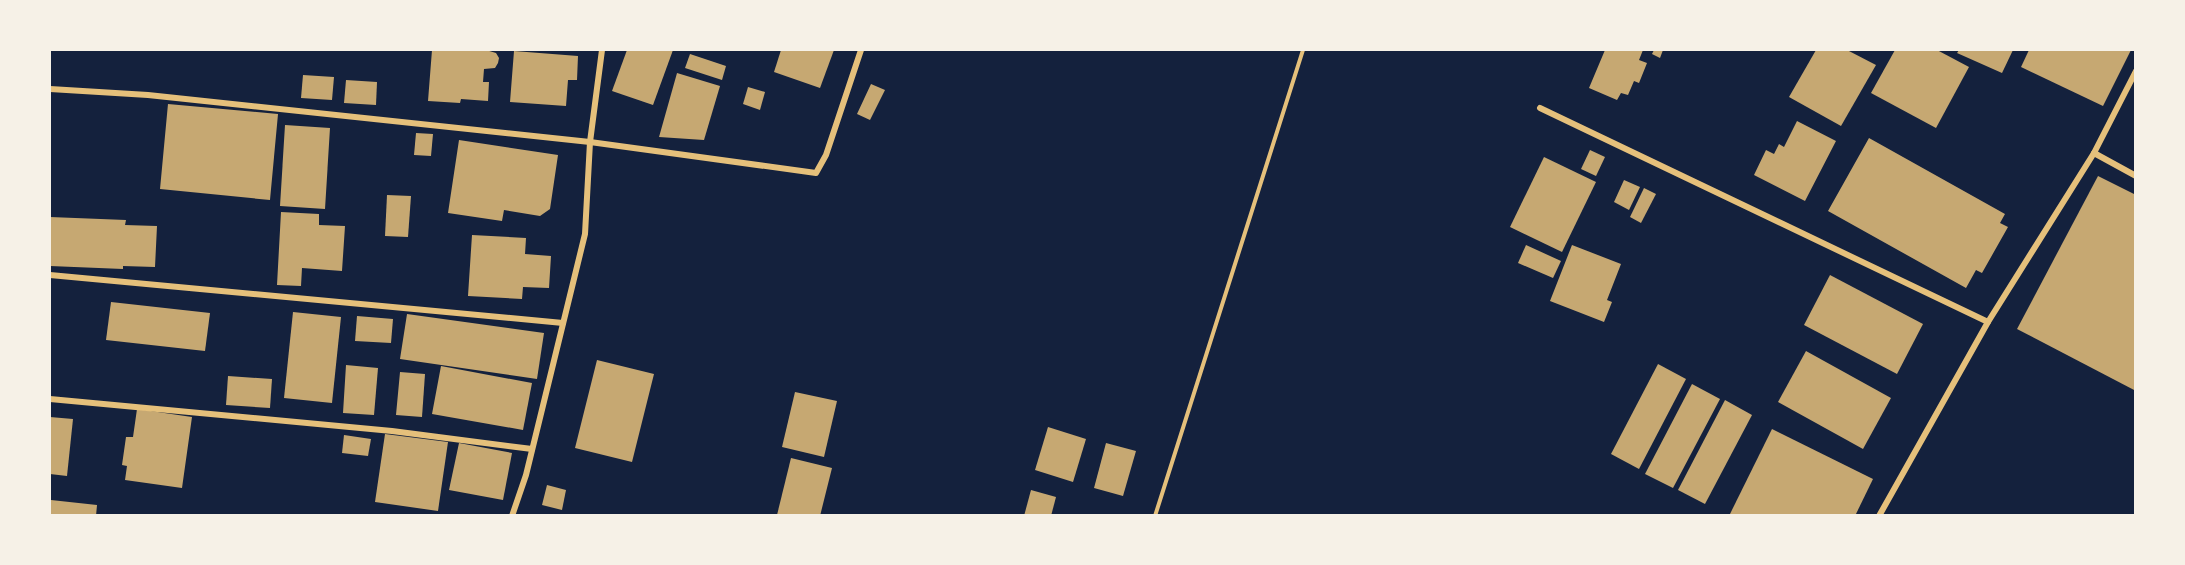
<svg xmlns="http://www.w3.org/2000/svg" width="2185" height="565" viewBox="0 0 2185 565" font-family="'Varela Round',sans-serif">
<rect width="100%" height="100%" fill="#14213d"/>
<g fill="#c6a872">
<path d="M432,50H486L496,53L499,58L498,63L495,68L484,69L483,82H489L488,101L461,99L460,103L428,101Z"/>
<path d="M627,50H673L653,105L612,91Z"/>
<path d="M781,50H834L820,88L774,72Z"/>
<path d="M1605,50H1643L1639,60L1647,63L1639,83L1634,81L1628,95L1621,93L1617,100L1589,88Z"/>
<path d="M1654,50H1663L1660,58L1652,54Z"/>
<path d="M1816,50H1847L1876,65L1841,126L1789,97Z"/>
<path d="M1895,50H1937L1969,67L1936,128L1871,93Z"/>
<path d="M1959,50H2013L2002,73L1957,53Z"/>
<path d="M2029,50H2131L2103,106L2021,67Z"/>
<path d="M514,51L578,56L577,80H568L566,106L510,102Z"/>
<path d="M690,54L726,66L722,80L685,68Z"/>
<path d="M677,73L720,86L704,140L659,137Z"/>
<path d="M303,75L334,77L332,100L301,98Z"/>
<path d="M346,80L377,82L376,105L344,103Z"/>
<path d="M871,84L885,90L870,120L857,114Z"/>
<path d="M748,87L765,92L760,110L743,104Z"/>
<path d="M168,104L278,114L270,200L160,189Z"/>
<path d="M1797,121L1836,141L1805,201L1754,175L1766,150L1774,154L1779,144L1784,147Z"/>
<path d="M285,125L330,128L325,209L280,206Z"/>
<path d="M416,133L433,134L431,156L414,155Z"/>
<path d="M1869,138L2005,214L2000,223L2008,227L1982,273L1976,270L1966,288L1828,211Z"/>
<path d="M459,140L558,155L550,209L540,216L504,210L502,221L448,213Z"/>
<path d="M1590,150L1605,157L1596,176L1581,169Z"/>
<path d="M1544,157L1596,182L1562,252L1510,227Z"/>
<path d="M2098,176L2136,195V391L2017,329Z"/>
<path d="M1624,180L1640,187L1629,210L1614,202Z"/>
<path d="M1644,188L1656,194L1641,223L1630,217Z"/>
<path d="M387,195L411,196L408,237L385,236Z"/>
<path d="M281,212L319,214V225L345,226L342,271L302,268L301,286L277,285Z"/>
<path d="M50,217L126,220L125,225L157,226L155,267L123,266V269L50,266Z"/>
<path d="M472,235L526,238L525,254L551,256L549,288L523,287L522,299L468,296Z"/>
<path d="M1526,245L1561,261L1553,278L1518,263Z"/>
<path d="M1572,245L1621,264L1607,300L1612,302L1604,322L1550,301Z"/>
<path d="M1830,275L1923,324L1897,374L1804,325Z"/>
<path d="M111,302L210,313L205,351L106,340Z"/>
<path d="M293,312L341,317L332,403L284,398Z"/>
<path d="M407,314L544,333L537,379L400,359Z"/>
<path d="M357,316L393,319L391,343L355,341Z"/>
<path d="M1806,351L1891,398L1863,449L1778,402Z"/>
<path d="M597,360L654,374L632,462L575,448Z"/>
<path d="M1658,364L1686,379L1639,469L1611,454Z"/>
<path d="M346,365L378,368L374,415L343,413Z"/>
<path d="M441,366L532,383L523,430L432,414Z"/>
<path d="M400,372L425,374L422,417L396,415Z"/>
<path d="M228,376L272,379L270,408L226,405Z"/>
<path d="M1692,384L1720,399L1673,488L1645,474Z"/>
<path d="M795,392L837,401L824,457L782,447Z"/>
<path d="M1725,400L1752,415L1705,504L1678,490Z"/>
<path d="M137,409L192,417L182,488L125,480L127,466L122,465L126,437H133Z"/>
<path d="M50,417L73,419L67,476L50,474Z"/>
<path d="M1048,427L1086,439L1073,482L1035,470Z"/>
<path d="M1772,429L1873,479L1855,516H1729Z"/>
<path d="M385,434L448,442L438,511L375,502Z"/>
<path d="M344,435L371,439L368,456L342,453Z"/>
<path d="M459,443L512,453L503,500L449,490Z"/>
<path d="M1106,443L1136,451L1123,496L1094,488Z"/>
<path d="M791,458L832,468L820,516L777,515Z"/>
<path d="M547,485L566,490L562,510L542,505Z"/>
<path d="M1031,490L1056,497L1051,516H1024Z"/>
<path d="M51,500L97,505L96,516H50Z"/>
</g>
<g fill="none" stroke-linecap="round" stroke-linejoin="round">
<path stroke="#e5c07b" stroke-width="4" d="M1155,516L1303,50"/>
<g stroke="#e5c07b" stroke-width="6">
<path d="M50,89L148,95L590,142L816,173L826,155L861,50"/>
<path d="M1540,108L1988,322"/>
<path d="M2094,153L2136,176"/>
<path d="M50,275L563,323"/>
<path d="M50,399L392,431L532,449"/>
<path d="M512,516L526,475L585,234L590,142L602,50"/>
<path d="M1879,516L1988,322L2094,153L2136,71"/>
</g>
</g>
<rect width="2185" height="565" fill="none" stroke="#f6f1e7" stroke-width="102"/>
</svg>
